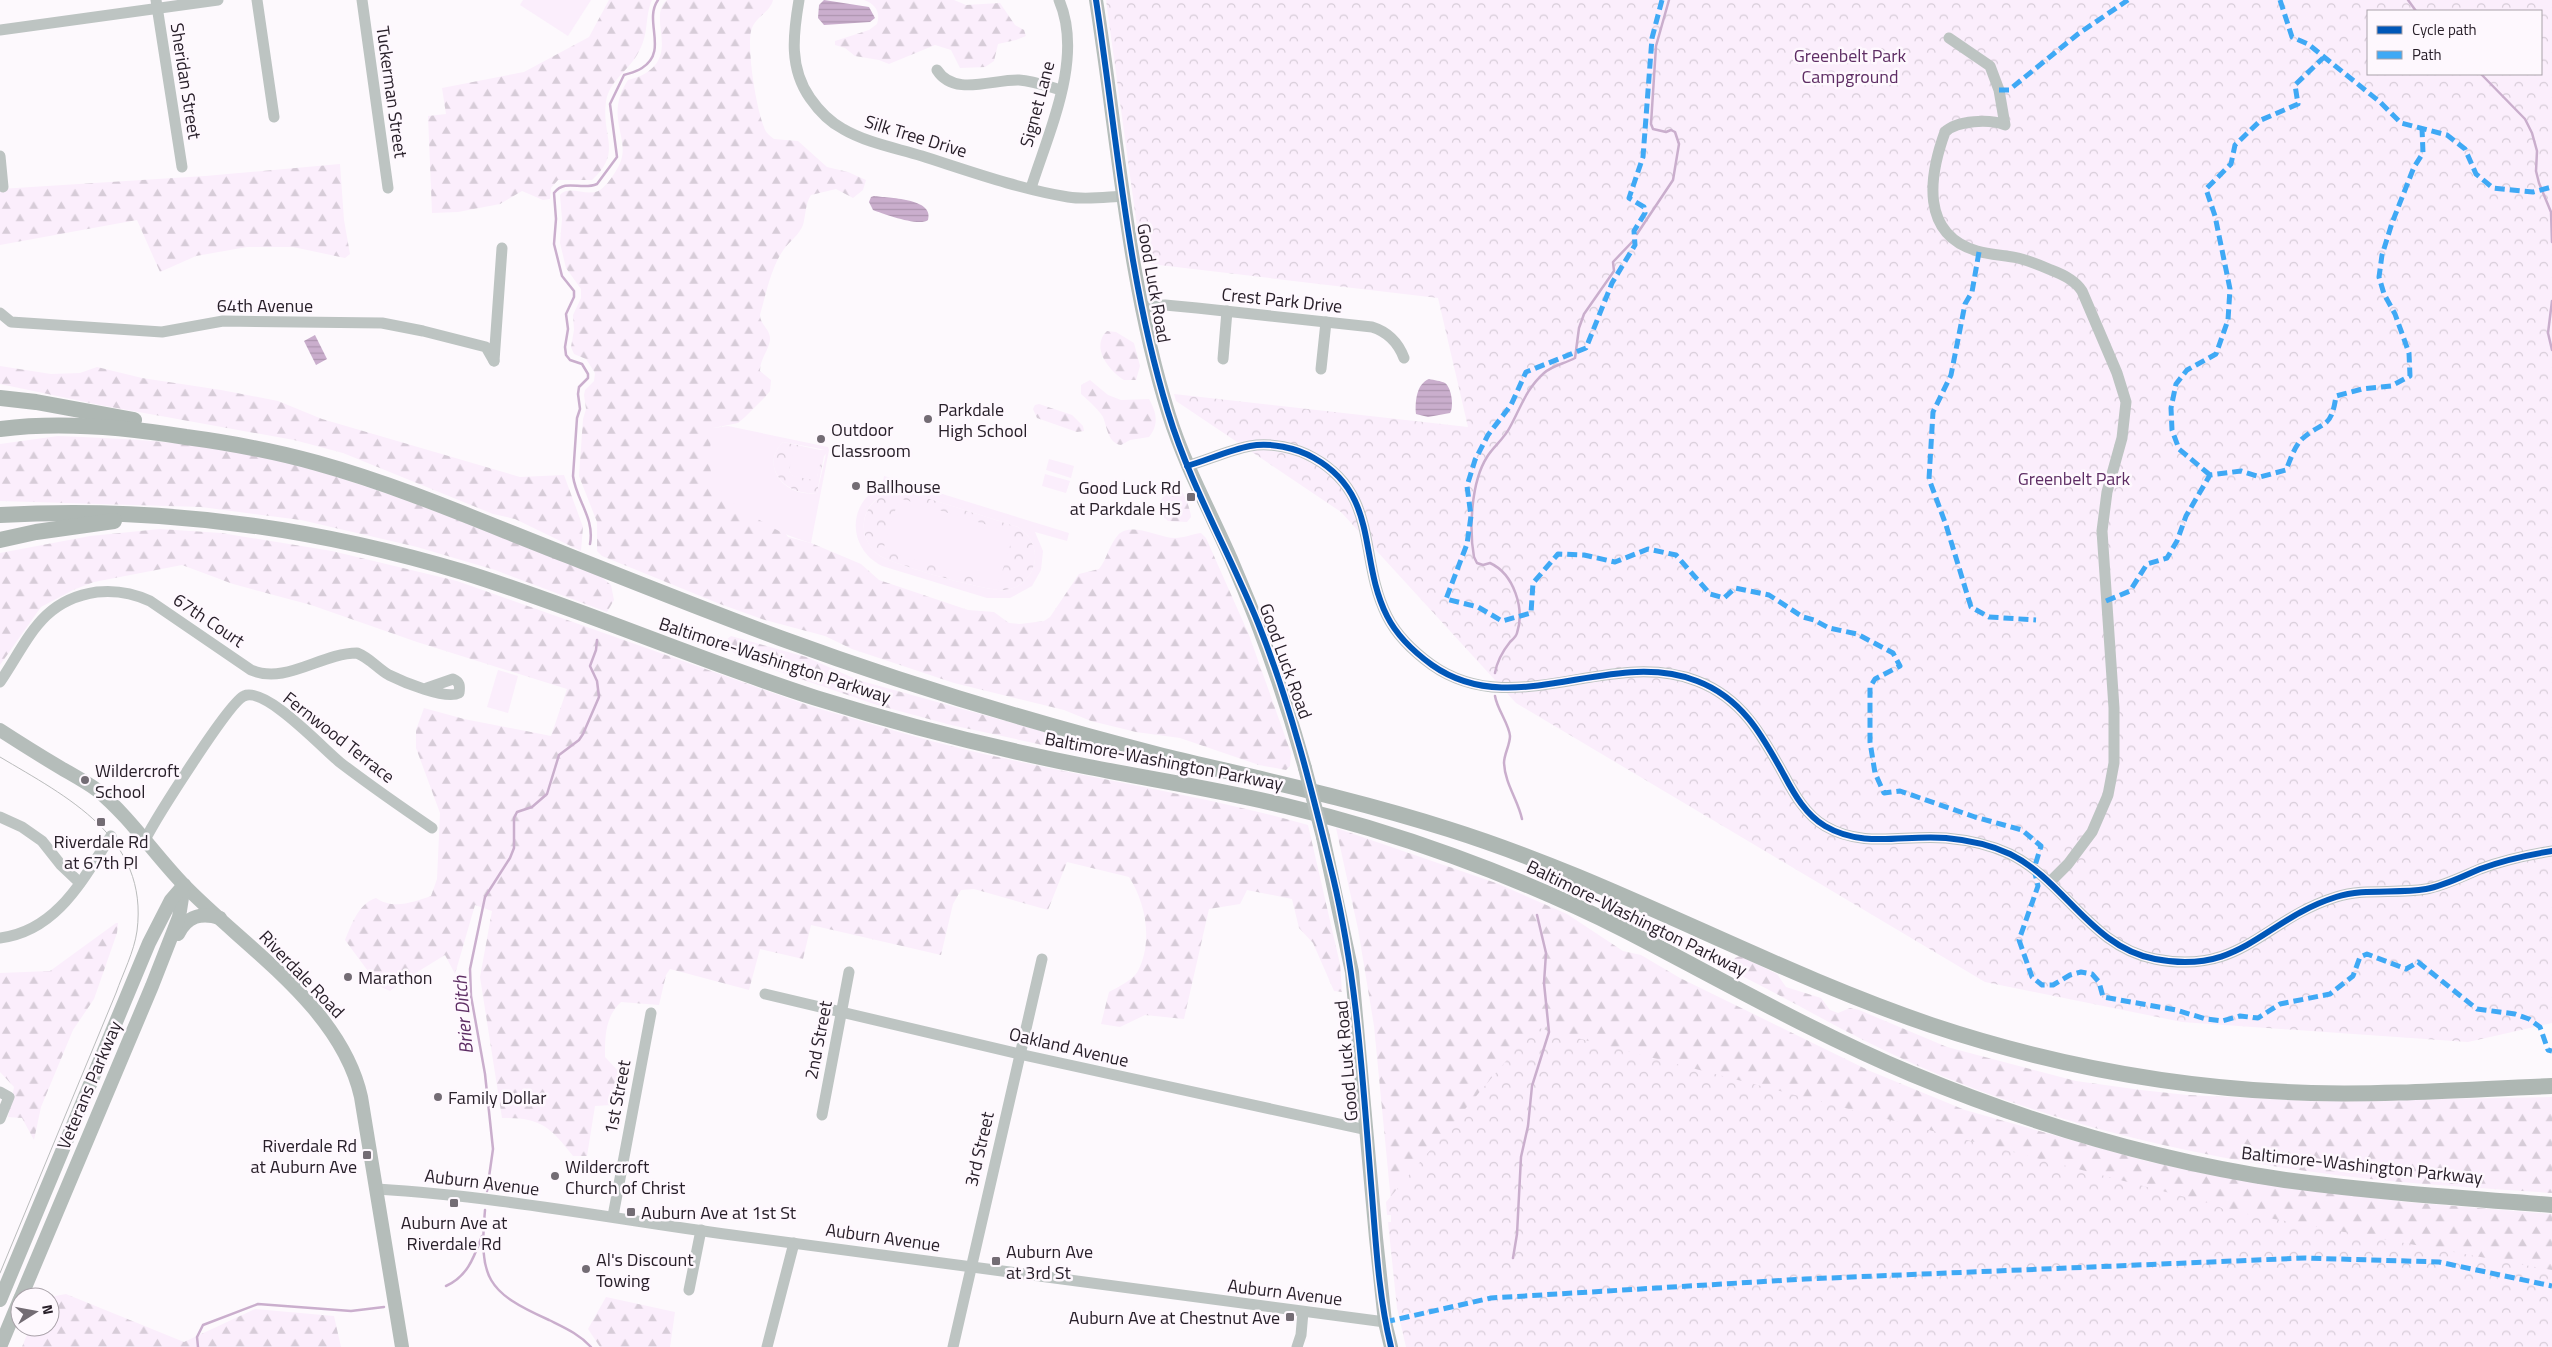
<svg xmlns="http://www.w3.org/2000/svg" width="2552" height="1347" viewBox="0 0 2552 1347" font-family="'Titillium Web',sans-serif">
<defs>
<pattern id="forest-firs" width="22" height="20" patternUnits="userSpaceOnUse" patternTransform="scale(1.25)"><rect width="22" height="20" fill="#fbeefc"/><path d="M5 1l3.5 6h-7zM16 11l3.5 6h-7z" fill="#d7ccd8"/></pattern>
<pattern id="park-crowns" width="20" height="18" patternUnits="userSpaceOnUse" patternTransform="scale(1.25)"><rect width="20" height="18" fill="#fbeefc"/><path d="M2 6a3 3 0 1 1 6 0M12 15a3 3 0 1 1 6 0" fill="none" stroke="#d7ccd8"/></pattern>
<pattern id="water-rules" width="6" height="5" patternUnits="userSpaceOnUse" patternTransform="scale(1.25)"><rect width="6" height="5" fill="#caaecd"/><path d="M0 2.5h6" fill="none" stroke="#ae95b0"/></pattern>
</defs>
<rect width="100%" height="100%" fill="#fdf9fd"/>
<g fill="url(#forest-firs)">
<path d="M609,0H652C644,18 650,34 637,55C627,72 609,81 606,102C601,136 623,152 592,180H558L551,188L550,199L543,200L522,191L500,204L458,212L432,213L428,116L446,114L442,88L524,72L589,37Z"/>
<path d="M667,0H773C770,13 755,16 751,31C747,50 756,108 764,127C765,132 770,136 774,139L798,141L827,167L848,172L866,180L863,190L853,198L836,189L811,195C805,204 806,215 803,225C799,235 790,241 784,249C771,267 766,294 760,315C760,325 771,329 770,340C768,352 760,359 760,371L771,380L770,391L766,396L745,417L738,423L713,428L788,537L811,543L861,564L879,580L968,610L994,612L1009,623L1020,624L1044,621L1050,617L1079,574L1099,569C1107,559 1109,545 1118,535C1131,521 1159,538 1175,538C1184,538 1192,534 1201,533L1206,538L1249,635L1291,753L1290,766L1286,770L1259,765L1180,738L1136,732L1091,721L1064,710L954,683L852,649L825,636L765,620L720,604L602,556L597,551V522L579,476L583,419L586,409L584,395L585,390L594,381L595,373L586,359L574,354L571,347L574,330L573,315L581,298V289L566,268L560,243L562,219L560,195C569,184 588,198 600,190C607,185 613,176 617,169C635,141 602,119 628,80C634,78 640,77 646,73C679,52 647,17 667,0Z"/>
<path d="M864,0H954L966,5L1000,3L1015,25L1024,30L1026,36L1016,40L998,44L994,61L985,67L960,68L951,50L935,45L889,64L879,60L855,56L845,48L835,45V41L869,30L877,24C881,12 875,4 864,0Z"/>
<path d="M340,164L344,220L350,254L345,258L293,247H247L196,256L160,272L137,220L0,245V189L205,176Z"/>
<path d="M1107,331L1116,332L1134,343L1140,366L1136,380H1124C1109,371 1090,347 1107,331Z"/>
<path d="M0,366L51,374L80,373L97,367L142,378L221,390L278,401L322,419L520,477L564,475L583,527L581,551L515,519L493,514L343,453L294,440L100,405L0,384Z"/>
<path d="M1090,380L1108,395L1121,400L1149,399C1157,413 1159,425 1149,437L1130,440L1121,445C1108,443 1107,427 1103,417C1100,411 1086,398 1081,394V385Z"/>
<path d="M1039,404L1072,415L1083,426L1084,431L1077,432L1037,418L1033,409L1035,405Z"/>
<path d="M58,436C132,439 207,442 280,461C390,489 494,535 600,576L611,585L614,600L607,612L495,570L417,547L301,520L201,507L0,501V444Z"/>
<path d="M1173,482C1182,486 1190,507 1191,517L1187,522L1168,521L1159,513L1161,500Z"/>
<path d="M160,529L221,533L332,551L457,581L807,705C875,725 942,746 1012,760C1110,782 1210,797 1308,825L1340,964L1342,992L1334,991L1313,943L1299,928L1292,899L1247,890L1240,904L1209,909L1184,1019L1145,1015L1120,1027L1101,1024L1109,992C1118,987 1133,980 1138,971C1153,942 1146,903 1129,877L1067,862L1048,910L974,889L961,890L953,904L941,955L811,925L803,959L760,949L749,990L670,969L666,975L659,1005L621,1002C605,1017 605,1036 605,1057L620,1073L611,1105L595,1106L587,1156H573C550,1127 541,1117 502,1118L480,977L492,911L475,905L455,974L445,955L401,982L390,991L379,986L345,940C352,924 358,904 376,898C393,910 414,902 431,896L437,879L440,813L416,748V730L424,708L464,719L551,736L567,689L417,642L311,605L233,584L182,565L94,582L73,590L41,607L0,665V553L90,536Z"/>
<path d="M731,636L806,657L858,680L1074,740L1078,742L1080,746L1075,752L951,725L877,705L760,665C749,656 727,657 726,640Z"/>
<path d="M1336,828L1496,883L1567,914L1623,951L1641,955L1680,978L1870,1071L1965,1110L2146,1161L2216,1176L2406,1202L2552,1214V1318L2501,1347L1395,1243L1374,1026L1358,929Z"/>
<path d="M116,923H118L117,933L94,999L73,1030L41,1107L34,1140L22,1118L8,1117L14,1087L0,1072V973L50,971Z"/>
<path d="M1740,956L1777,974L1786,987L1821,998L1830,1010L1838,1013L1850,1008L1859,1010L1947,1047L2076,1081L2141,1090L2187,1095L2314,1101L2552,1097V1193C2498,1189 2443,1186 2389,1181C2228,1165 2065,1130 1916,1065C1854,1038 1796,1003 1736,973L1732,970L1731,964L1735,958Z"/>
<path d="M66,1294L184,1342L255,1309L334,1316L341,1347H22L30,1327H50V1297Z"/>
<path d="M606,1297L675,1312L670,1347H600L588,1329Z"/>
</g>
<g fill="url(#park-crowns)" fill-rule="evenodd">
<path d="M1106,0H2552V1023L2468,1042L2182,1022L1985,982L1516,703L1341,512L1176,401L1174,394L1468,427L1438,298L1142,263C1130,175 1118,88 1106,0ZM2368,11H2541V74H2368Z"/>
<path d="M783,442L820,450L826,449L828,452L824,456L817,493C785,497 759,466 783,442ZM798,448L821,456L817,477L793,476L789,471L795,452Z"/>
<path d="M894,491L908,492L1018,527C1029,534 1036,546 1035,559C1034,575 1021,588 1006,590C991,593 895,565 880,556C853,536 861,499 894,491Z"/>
<path d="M1535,1027L2216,1205L2225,1210L2552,1270V1347H1406L1397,1308L1388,1222H1391V1215H1387L1386,1202Z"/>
</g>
<g fill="#fbeefc" fill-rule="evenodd">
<path d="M523,0H591L568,36L520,5Z"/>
<path d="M728,426L828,447L829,450L811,543C790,537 773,529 755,517C712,491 704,479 713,428ZM783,442L827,450L817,493C785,498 759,466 783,442Z"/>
<path d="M798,448L819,452L822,456L817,477L813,480L793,476L789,471L793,452Z"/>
<path d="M1049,459L1074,466L1071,478L1046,470Z"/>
<path d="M1045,474L1070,481L1066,493L1042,486Z"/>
<path d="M884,476L1069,533L1067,541L1035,532L1043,551L1041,570L1032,586L1010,598H987L882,566C848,549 846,503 882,486ZM893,491L908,492L1018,527C1029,534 1036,546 1035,559C1034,575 1021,588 1006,590C991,593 895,565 880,556C853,536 861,499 893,491Z"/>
<path d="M899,498L1014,533L998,585L883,550Z"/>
<path d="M498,670L518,676L508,713L487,707Z"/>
</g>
<g fill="url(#water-rules)">
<path d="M824,0L869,7L875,18L870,22L824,25L818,18L819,5Z"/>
<path d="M874,196C887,198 935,198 928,220C919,227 884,214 873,210L869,202L871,197Z"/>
<path d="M315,335L327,359L316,365L304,341Z"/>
<path d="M1429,379C1434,380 1441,381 1445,383C1452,388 1454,408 1450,413L1428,417L1416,414C1415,403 1416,384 1429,379Z"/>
</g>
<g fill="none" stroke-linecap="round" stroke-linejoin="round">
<g stroke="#caaecd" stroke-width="2.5">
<path d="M2408,0L2416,11"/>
<path d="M2481,74L2525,119L2532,133L2537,151L2536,171L2539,183L2551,212L2552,242"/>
<path d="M1637,234L1673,180L1679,144L1675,132L1671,130L1666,132L1653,129L1651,124L1656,46L1669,0"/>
<path d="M2552,301L2548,333L2552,350"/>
<path d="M590,544C595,518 576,500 573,476L577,418L580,409L578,394L579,387L588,378V374L582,364L570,360L566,355L565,347L568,329L566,314L574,297V291L562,276L554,244L556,219L554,193C566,178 581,191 597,184L617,157L610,104L624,75C630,73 636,72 642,68C669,51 643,21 658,0"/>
<path d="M1495,673C1497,661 1502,652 1510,642C1513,639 1516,637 1517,633C1525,609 1514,574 1490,563L1483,565L1477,563L1474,557C1469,529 1471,482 1487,457C1493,447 1504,439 1510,427C1521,407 1526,389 1544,373C1553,365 1564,364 1575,358L1579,328L1584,314L1614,271L1613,262L1633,241"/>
<path d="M1495,696C1497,709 1509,724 1510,736C1510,745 1504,754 1504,763C1505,784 1518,800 1522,819"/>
<path d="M487,1191L493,1149L485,1074L471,996L470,969L485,897L510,858L514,848V818L517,812L532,807L547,794L559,755L579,740L583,734L599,697L597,681L590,666L596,650L597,640"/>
<path d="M485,1210C479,1278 486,1292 549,1320C565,1328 579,1334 591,1347"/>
<path d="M1513,1258L1517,1234L1521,1157L1528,1126L1532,1086L1549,1032L1544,983L1546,953L1537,915"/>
<path d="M446,1286C468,1276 474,1257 482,1236"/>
<path d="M198,1347L197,1337L203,1325L258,1304L351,1311L384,1307"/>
</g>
<g stroke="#bdc4c2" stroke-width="11">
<path d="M156,0L182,167"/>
<path d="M257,0L274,117"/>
<path d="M362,0L388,188"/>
<path d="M799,0C793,35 789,68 810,98C819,111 830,122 843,129C867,143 896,148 922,156C969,171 1019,189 1068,197C1087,200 1105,197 1124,196"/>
<path d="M0,30L218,0"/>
<path d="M1949,38L1990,66L1999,90L2005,125C1990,119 1957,120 1945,132C1929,176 1920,234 1977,251C1990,255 2005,255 2018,258C2029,261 2040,265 2051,270C2062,274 2075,280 2082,291L2117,373L2126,402L2122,438L2107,492L2102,531L2114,708V763L2108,795L2092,832L2068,864L2050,882"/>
<path d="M937,70C954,97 993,79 1019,80C1033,81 1047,86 1061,90"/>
<path d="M0,156L3,187"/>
<path d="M1031,188C1049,131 1084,58 1059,0"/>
<path d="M1142,307L1165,305L1197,308L1372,327C1388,332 1398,342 1404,358"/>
<path d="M0,313L11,322L162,332L223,321L382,323L423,331L486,347L494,361"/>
<path d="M1223,359L1227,311"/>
<path d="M494,361L502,248"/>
<path d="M1321,369L1326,322"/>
<path d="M1187,466C1208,460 1229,450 1250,446C1270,442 1297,448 1314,458C1380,495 1358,559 1387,616C1397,636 1414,652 1432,665C1514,723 1609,647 1697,681C1742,698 1762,735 1784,775C1794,794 1806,815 1825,826C1864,849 1905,834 1946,838C1968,840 1991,845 2010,854C2065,881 2091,947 2155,959C2241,976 2263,920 2336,897C2365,888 2396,894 2426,889C2444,886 2463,876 2480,869C2504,860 2527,855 2552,851"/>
<path d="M0,682C29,639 41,600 97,592C116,590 133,593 150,601L251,670C286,685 321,653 357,653C370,658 378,669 389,675C403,682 446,700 459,693C460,686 460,682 453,679L427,688"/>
<path d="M0,817L22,827L42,841L61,865L80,883"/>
<path d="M145,840C155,820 229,702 244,696C266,686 325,751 342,764C371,786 401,807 432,828"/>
<path d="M0,938C57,931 83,879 111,836"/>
<path d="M765,994L1019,1054L1367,1130"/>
<path d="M0,1092L9,1097L0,1119"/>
<path d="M822,1115L849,972"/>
<path d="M377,1189C496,1196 614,1219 732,1235C949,1264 1167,1293 1385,1322"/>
<path d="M613,1216L651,1013"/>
<path d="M689,1290L701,1230"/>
<path d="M767,1347L794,1243"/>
<path d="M953,1347L1042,959"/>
<path d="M1297,1347L1301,1335L1303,1312"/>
</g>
<g stroke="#b5bdba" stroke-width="14">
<path d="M1096,0C1118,138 1127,281 1169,415C1185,466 1210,511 1231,559C1261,628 1285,696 1305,768"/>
<path d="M0,730C20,743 41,756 61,768C73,775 86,782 97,790C130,817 154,854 184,885C245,948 341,1007 361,1097L402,1347"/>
<path d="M1323,837L1352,972L1376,1238L1385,1322L1391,1347"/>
<path d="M178,934C187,916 201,912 220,918"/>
<path d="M21,1297L152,986L179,917L184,885"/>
<path d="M0,1300L149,943L171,900L184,885"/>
<path d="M0,1347L20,1299"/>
</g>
<g stroke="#aeb7b3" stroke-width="16">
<path d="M0,398L36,402L134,420"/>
<path d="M0,429C62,421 125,427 186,437C231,443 274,451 317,463C382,481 444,506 506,531C597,567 688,604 780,638C905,684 1034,723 1163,756C1259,779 1354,799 1448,829C1614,881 1766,969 1931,1025C2054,1066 2182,1089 2311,1093C2392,1095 2472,1089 2552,1086"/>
<path d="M0,515C156,506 313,527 463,572C582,609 697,660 816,698C906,726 997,749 1089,767C1155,780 1221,790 1286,806C1342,819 1398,836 1453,856C1511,877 1569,902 1625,930C1720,979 1814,1033 1912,1074C2032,1124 2157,1161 2285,1180C2374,1192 2463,1198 2552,1205"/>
<path d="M0,540L36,532L114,521"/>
</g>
<path stroke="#babcbc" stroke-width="1" d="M0,757C67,797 149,837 137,931C134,952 123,973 116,993L0,1273"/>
<path stroke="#b5bdba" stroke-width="14" d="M1305,768L1323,837"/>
<g stroke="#3fa9f5" stroke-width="5" stroke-dasharray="10 5" stroke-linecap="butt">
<path d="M1662,0L1652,38L1643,157L1629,198L1644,207L1645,213L1634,231L1635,245L1612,283L1586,348L1526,372L1511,405L1488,435L1475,460L1467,486L1471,516L1467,544L1446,599L1478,607L1502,621L1531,613L1533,583L1558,554L1584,555L1615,562L1648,549L1676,555L1710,594L1724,598L1735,588L1769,595L1803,617L1814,620L1829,628L1857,634L1893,653L1900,666L1875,679L1870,687V742L1875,773L1884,793L1900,791L1975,817L2022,830L2041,846L2034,869L2038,886L2019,940L2032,977L2042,985H2053L2070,975L2081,972L2092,974L2099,982L2103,997L2176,1010L2206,1019L2222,1021L2240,1016L2258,1018L2280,1004L2330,994L2353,976L2360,957L2367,954L2406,969L2418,962L2477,1009L2515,1014L2529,1019L2540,1027L2548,1050L2552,1051"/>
<path d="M2280,0L2292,37L2308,44L2380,102L2401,123L2447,135L2465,149L2476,174L2493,188L2533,192L2552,187"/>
<path d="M1999,90H2009L2078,34L2128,0"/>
<path d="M1979,252L1972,292L1965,304L1951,375L1933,412L1929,479L1946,525L1971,607L1989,617L2036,620"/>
<path d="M2210,475L2179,449L2172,430L2171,408L2176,384L2187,370L2216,354L2228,320L2230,289L2215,216L2206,189L2231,164L2235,145L2261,120L2298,104L2295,85L2323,58"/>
<path d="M2106,601L2130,591L2147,564L2167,558L2177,541L2186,516L2210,475L2241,471L2260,477L2286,470C2290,461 2294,447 2302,439C2323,420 2331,431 2336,396L2362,389L2391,386L2410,376L2409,353L2395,314L2384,294L2379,277L2382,255L2392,223L2414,167L2423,153L2422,128"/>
<path d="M1385,1322L1491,1298L1805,1279L2305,1258L2439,1262L2552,1286"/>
</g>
<g stroke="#fef8fe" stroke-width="9">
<g id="cycleway">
<path d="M1096,0C1117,137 1127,278 1168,412C1190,485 1229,552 1258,623C1291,705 1312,791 1333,877C1358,982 1363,1088 1372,1195C1376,1246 1379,1298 1391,1347"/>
<path d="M1187,466C1208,460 1229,450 1250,446C1270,442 1297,448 1314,458C1380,495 1358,559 1387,616C1397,636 1414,652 1432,665C1514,723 1609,647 1697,681C1742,698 1762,735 1784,775C1794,794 1806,815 1825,826C1864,849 1905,834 1946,838C1968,840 1991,845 2010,854C2065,881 2091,947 2155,959C2241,976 2263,920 2336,897C2365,888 2396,894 2426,889C2444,886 2463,876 2480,869C2504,860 2527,855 2552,851"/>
</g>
</g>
<use href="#cycleway" stroke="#0057b8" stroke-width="6"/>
</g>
<g fill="#736c74" stroke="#fef8fe" stroke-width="2">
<circle cx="928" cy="419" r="5"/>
<circle cx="821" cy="439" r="5"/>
<circle cx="856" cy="486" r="5"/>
<rect x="1186" y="492" width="10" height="10" rx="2.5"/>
<circle cx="85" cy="780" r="5"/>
<rect x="96" y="817" width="10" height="10" rx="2.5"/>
<circle cx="348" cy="977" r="5"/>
<circle cx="438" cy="1097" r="5"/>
<rect x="362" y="1150" width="10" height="10" rx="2.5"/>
<circle cx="555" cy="1176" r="5"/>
<rect x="449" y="1198" width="10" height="10" rx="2.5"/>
<rect x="626" y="1207" width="10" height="10" rx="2.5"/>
<rect x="991" y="1256" width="10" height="10" rx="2.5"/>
<circle cx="586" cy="1269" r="5"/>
<rect x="1285" y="1312" width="10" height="10" rx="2.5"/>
</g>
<g text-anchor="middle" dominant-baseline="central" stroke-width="5" stroke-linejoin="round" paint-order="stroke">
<g font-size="18" fill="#5e2d64" stroke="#fef8fe">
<text x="1850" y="55">Greenbelt Park<tspan x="1850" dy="21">Campground</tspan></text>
<text x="2074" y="478">Greenbelt Park</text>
</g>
<g font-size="18" fill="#29202a" stroke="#fef8fe">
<text transform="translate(186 81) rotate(81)">Sheridan Street</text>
<text transform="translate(392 92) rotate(82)">Tuckerman Street</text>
<text transform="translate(1037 104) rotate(-75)">Signet Lane</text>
<text transform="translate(916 136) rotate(17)">Silk Tree Drive</text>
<text transform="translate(1154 283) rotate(80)">Good Luck Road</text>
<text transform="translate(1282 300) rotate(6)">Crest Park Drive</text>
<text x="265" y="305">64th Avenue</text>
<text transform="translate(209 620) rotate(34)">67th Court</text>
<text transform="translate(775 660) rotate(18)">Baltimore-Washington Parkway</text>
<text transform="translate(1286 661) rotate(70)">Good Luck Road</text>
<text transform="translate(339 737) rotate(38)">Fernwood Terrace</text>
<text transform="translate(1164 761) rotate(11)">Baltimore-Washington Parkway</text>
<text transform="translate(1637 918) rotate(26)">Baltimore-Washington Parkway</text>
<text transform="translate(302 974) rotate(46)">Riverdale Road</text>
<text transform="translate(818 1040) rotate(-79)">2nd Street</text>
<text transform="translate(1069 1047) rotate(13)">Oakland Avenue</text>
<text transform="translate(1346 1061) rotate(-95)">Good Luck Road</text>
<text transform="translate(89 1085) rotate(-67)">Veterans Parkway</text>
<text transform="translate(617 1097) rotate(-79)">1st Street</text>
<text transform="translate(979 1149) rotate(-77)">3rd Street</text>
<text transform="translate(2362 1165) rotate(6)">Baltimore-Washington Parkway</text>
<text transform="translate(482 1182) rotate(7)">Auburn Avenue</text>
<text transform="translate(883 1237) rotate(8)">Auburn Avenue</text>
<text transform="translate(1285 1292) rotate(7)">Auburn Avenue</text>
</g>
<g font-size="18" fill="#29202a" stroke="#fef8fe" text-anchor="start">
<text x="938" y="409">Parkdale<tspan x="938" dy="21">High School</tspan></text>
<text x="831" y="429">Outdoor<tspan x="831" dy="21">Classroom</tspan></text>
<text x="866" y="486">Ballhouse</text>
<text x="1181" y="487" text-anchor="end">Good Luck Rd<tspan x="1181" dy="21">at Parkdale HS</tspan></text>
<text x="95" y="770">Wildercroft<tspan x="95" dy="21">School</tspan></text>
<text x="101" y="841" text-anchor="middle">Riverdale Rd<tspan x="101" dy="21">at 67th Pl</tspan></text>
<text x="358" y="977">Marathon</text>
<text x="448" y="1097">Family Dollar</text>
<text x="357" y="1145" text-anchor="end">Riverdale Rd<tspan x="357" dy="21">at Auburn Ave</tspan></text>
<text x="565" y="1166">Wildercroft<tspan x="565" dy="21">Church of Christ</tspan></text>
<text x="641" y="1212">Auburn Ave at 1st St</text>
<text x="454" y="1222" text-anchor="middle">Auburn Ave at<tspan x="454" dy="21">Riverdale Rd</tspan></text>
<text x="1006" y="1251">Auburn Ave<tspan x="1006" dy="21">at 3rd St</tspan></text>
<text x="596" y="1259">Al's Discount<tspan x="596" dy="21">Towing</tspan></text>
<text x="1280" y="1317" text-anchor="end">Auburn Ave at Chestnut Ave</text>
</g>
<g font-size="19" font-style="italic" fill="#5d2d63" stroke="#fef8fe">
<text transform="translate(462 1015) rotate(-95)">Brier Ditch</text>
</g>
</g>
<rect x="2367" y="10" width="175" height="65" fill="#fef8fe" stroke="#a9a2a9"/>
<rect x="2377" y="26" width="25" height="8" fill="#0057b8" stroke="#a9a2a9"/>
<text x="2412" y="35" font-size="15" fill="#29202a">Cycle path</text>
<rect x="2377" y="51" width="25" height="8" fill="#3fa9f5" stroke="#a9a2a9"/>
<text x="2412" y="60" font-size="15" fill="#29202a">Path</text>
<g transform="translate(35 1312) rotate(79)"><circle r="24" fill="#fef8fe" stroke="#a9a2a9"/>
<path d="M0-4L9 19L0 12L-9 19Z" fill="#736c74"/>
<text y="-8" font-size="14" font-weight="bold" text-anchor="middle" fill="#29202a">N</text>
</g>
</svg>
